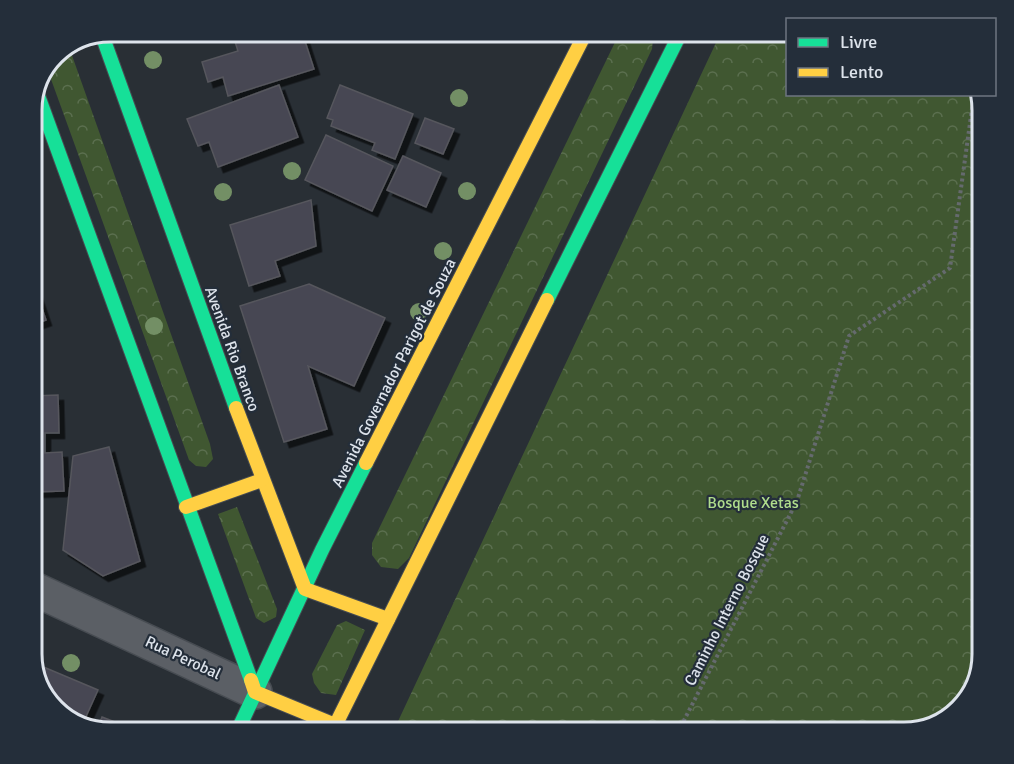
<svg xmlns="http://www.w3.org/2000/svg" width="1014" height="764" viewBox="0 0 1014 764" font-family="Signika,sans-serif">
<defs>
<pattern id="forest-crowns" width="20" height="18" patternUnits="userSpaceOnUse" patternTransform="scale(1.5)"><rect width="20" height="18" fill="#405731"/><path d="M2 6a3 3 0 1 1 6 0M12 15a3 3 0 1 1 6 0" fill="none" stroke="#5b6f4f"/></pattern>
<filter id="shadow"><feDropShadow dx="5.5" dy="5.5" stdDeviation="0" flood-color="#0009"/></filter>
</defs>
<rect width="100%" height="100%" fill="#292f35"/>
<g fill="url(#forest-crowns)">
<path d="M620,32H649L653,39L652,49L409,558L398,569L381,567L372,555V543Z"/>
<path d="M721,32H787L788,94L979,95L982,110V654C964,708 963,719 904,732H393Z"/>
<path d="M69,47L210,444L213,459L206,467L196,466L189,460L48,71L58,51Z"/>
<path d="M237,507L277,609L276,617L264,623L256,618L218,514Z"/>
<path d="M346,621L365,630L336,695L321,693L314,683L312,674L337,625Z"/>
</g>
<g fill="#474653" stroke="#56575d" stroke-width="1.5" filter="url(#shadow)">
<path d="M232,32H302L314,69L228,96L223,77L208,82L202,62L238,51Z"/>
<path d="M279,85L298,137L218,167L209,142L198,146L187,119Z"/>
<path d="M340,85L413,114L395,159L372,150L375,143L331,126L333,120L327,118Z"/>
<path d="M425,118L454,129L443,154L415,143Z"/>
<path d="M326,135L393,166L372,211L305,180Z"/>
<path d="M403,156L441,173L426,207L387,190Z"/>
<path d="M311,200L316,246L275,261L280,276L249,286L230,225Z"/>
<path d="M32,279L46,320L32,325Z"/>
<path d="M309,284L385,318L354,386L308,366L327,429L284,442L240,306Z"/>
<path d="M58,395L59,433H45V453L62,452L64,491L32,492V396Z"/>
<path d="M109,447L140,561L103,576L63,550L73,456Z"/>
<path d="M34,663L98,690L83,723L62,716Z"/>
<path d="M102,717L141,732H110L98,728Z"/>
</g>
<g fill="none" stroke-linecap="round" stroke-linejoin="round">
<g stroke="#474c52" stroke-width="36">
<path id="street" d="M32,588L255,692"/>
</g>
<g stroke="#474c52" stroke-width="16">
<g id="fast">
<path d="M102,35L236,408"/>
<path d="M37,93L251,680"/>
<path d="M547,300L681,32"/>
<path d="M237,732L322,550L366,463"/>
</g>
</g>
<g stroke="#474c52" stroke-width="16">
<g id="slow">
<path d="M236,408L305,589L388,619"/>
<path d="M366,463L586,32"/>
<path d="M186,507L262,480"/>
<path d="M251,680L255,692L335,725"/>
<path d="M332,732L547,300"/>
</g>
</g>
<path stroke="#656a6e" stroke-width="4" stroke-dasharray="3 3" stroke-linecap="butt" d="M678,732L797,501L849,336L950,268L974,94"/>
<use href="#street" stroke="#5b5f65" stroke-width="33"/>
<use href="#fast" stroke="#16e098" stroke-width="14"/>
<use href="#slow" stroke="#ffcf43" stroke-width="14"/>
</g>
<g fill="#738f65">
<circle cx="153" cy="60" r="9"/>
<circle cx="459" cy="98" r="9"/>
<circle cx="292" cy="171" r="9"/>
<circle cx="467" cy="191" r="9"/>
<circle cx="223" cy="192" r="9"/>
<circle cx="443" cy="251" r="9"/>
<circle cx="419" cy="312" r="9"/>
<circle cx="154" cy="326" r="9"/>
<circle cx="71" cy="663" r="9"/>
</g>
<g text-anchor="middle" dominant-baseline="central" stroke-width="4.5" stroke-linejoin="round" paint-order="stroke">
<g font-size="16" fill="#dde3eb" stroke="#242e3a">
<text transform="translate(232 349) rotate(70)">Avenida Rio Branco</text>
<text transform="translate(394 373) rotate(-63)">Avenida Governador Parigot de Souza</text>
<text transform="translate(727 610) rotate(-63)">Caminho Interno Bosque</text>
<text transform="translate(183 658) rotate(25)">Rua Perobal</text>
</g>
<g font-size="16" fill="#b0dd8c" stroke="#242e3a">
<text x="753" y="503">Bosque Xetas</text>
</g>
</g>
<path d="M0 0H1014V764H0ZM110 42H904A68 68 0 0 1 972 110V654A68 68 0 0 1 904 722H110A68 68 0 0 1 42 654V110A68 68 0 0 1 110 42Z" fill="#242e3a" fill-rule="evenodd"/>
<path fill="none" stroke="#dde3eb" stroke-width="3" d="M110 42H904A68 68 0 0 1 972 110V654A68 68 0 0 1 904 722H110A68 68 0 0 1 42 654V110A68 68 0 0 1 110 42Z"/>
<rect x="786" y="18" width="210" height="78" fill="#242e3a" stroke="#6e7681" stroke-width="1.5"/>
<rect x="798" y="38" width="30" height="9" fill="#16e098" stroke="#6e7681" stroke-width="1.5"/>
<text x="840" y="48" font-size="18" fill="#dde3eb">Livre</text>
<rect x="798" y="68" width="30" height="9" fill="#ffcf43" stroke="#6e7681" stroke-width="1.5"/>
<text x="840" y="78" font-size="18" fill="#dde3eb">Lento</text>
</svg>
